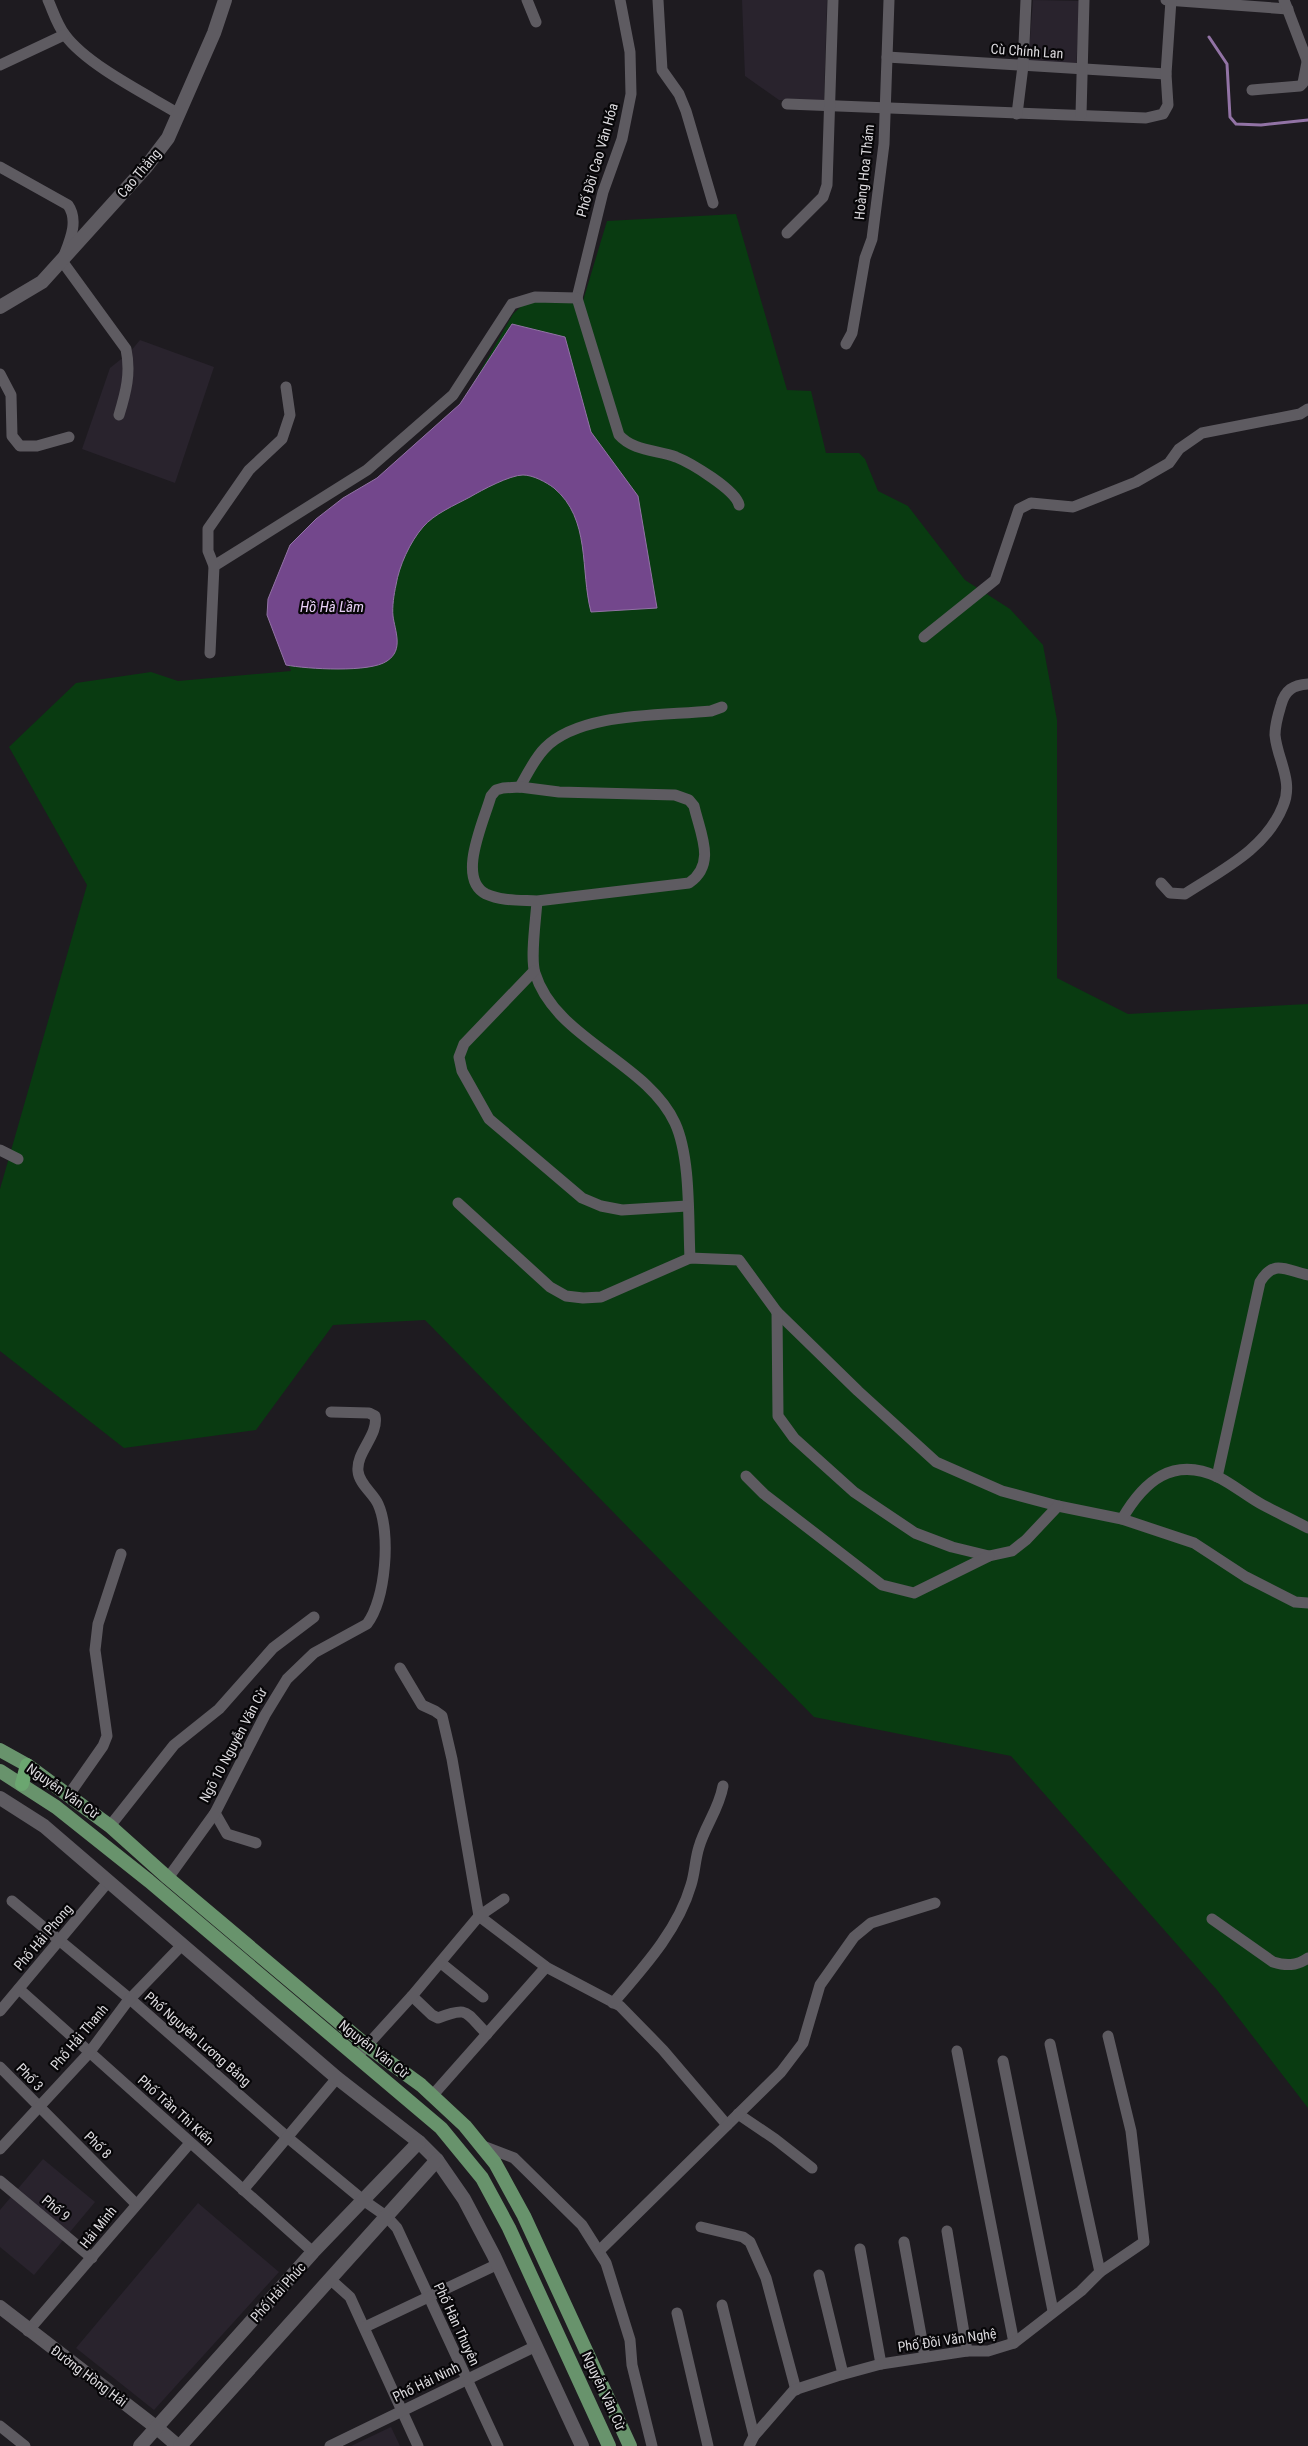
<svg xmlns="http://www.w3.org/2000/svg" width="1308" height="2446" viewBox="0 0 1308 2446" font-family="'Roboto Condensed',sans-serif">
<rect width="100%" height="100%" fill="#1e1b20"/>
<g fill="#29232d">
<path d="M742,0H827L824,101L779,100L745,76Z"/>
<path d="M1033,0L1080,1L1076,69L1028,65Z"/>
<path d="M140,340L214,367L175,483L82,449L110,368L130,352Z"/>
<path d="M43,2159L95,2202L34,2275L0,2247V2210Z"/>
<path d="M198,2203L279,2272L154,2410L76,2348Z"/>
<path d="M391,2427L400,2446H351Z"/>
</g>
<path fill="#093b11" d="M736,214L787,390L811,391L826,453H859L865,459L878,491L908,506L965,580L1010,609L1043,645L1057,720V978L1128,1014L1308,1004V2108L1217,1990L1011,1756L814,1717L425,1320L333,1325L256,1430L124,1448L0,1351V1189L87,885L9,747L76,683L151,672L178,681L291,671L271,623L385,472L460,406L513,314L528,300L582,304L607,221Z"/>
<path fill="#73478c" stroke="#9273a5" d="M512,324L565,337L591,432L638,496L657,608L591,612C580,570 591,519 554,488C546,482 533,475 523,475C510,475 482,490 470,497C455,505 434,514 423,527C410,542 399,566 396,585C394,594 392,607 393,616C395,631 404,650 387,661C370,673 307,669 286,665L267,615L268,599L290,545L316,519L343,498L377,478L460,404Z"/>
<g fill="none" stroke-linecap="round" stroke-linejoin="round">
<path stroke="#9273a5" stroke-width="3" d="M1209,37L1227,64L1230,117L1236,124L1261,125L1308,120"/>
<g stroke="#5e5b61" stroke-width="11">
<path d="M48,0C53,11 57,25 65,35C87,65 146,94 179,114"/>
<path d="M527,0L536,22"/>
<path d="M658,0L662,70L679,94L686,111L713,203"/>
<path d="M1166,0L1288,9"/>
<path d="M1284,0L1308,63"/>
<path d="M887,57L1166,74"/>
<path d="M0,65L64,35"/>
<path d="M1252,90L1300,86L1303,83L1307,62"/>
<path d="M787,104L1146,118L1163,114L1168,105L1166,74L1171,0"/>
<path d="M1017,114L1023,66L1026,0"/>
<path d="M1081,115L1084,0"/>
<path d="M0,167L68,205C80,222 68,244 62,261L126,349C131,373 126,392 119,415"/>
<path d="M787,233L823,197L827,185L833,0"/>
<path d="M577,298L603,192L622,139L631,94L630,52L620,0"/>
<path d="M577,298L619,435C633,451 657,450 676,457C691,463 736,490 739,505"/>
<path d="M846,344L852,333L865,258L872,239L884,144L889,0"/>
<path d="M0,374L11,395L12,436L20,446H37L69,437"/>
<path d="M214,566L367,470L453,395L512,304L535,297L577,298"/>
<path d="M924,637L995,580L1019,509L1031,503L1073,507L1136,482L1169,463L1179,449L1202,433L1300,414L1308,409"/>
<path d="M210,653L214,566L208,551V529L249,470L282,439L290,415L286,387"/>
<path d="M520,787C527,774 535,758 545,748C580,712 662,716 711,711L722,707"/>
<path d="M1161,883L1170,893L1185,894C1222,870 1266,849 1283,806C1294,781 1277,759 1275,735C1275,724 1278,715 1281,705C1285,690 1293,685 1308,684"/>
<path d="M537,901L689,883C717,864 700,833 694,806L689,800L675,795L559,792L520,787L503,788L496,790L491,796C484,821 456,879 486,894C501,901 521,900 537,901C536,918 530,959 535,973C555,1039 647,1062 675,1123C691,1158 688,1219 690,1258"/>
<path d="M534,971L464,1044L459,1057L462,1071L489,1119L582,1198L601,1206L622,1210L687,1206"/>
<path d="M0,1150L18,1159"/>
<path d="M458,1203L550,1287L566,1296L583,1298L601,1297L690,1258L739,1260L777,1312L858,1391L936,1462L1002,1491L1058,1506L1122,1519L1194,1543L1246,1577L1295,1602L1308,1603"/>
<path d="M777,1312L778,1416L794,1438L854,1492L915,1533L952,1547L989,1556L1012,1551L1026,1540L1058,1506"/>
<path d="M746,1476L764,1494L882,1585L914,1593L989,1556"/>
<path d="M1217,1477L1260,1282C1274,1259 1285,1270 1308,1275"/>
<path d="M1122,1519C1144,1481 1173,1456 1218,1477C1234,1485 1248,1497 1263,1505C1278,1513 1293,1520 1308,1528"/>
<path d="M400,1668L422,1705L435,1711L442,1716L452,1759L479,1916L546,1967L620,2006L663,2050L727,2125"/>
<path d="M68,1796L103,1746L107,1736L95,1650L98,1624L121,1554"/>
<path d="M215,1813L227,1834L256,1843"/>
<path d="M110,1826L174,1745L219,1709L273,1648L314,1617"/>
<path d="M168,1878L215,1813L265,1715L287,1679L314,1653L367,1624C386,1599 391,1532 378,1504C373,1493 359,1484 358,1471C356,1452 379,1435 375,1416L369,1413L331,1412"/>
<path d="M12,1901L130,1999L287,2137L363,2200L386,2216L397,2228L498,2446"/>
<path d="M1212,1919L1273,1962C1286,1966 1296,1966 1308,1958"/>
<path d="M441,1963L483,1997"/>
<path d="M19,1989L313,2252"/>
<path d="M412,1996L432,2015L438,2018C469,2006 465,2012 487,2034"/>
<path d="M613,2003C644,1967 678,1930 691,1885C695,1873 695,1859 699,1847C705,1826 719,1809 723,1786"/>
<path d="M0,2011L108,1882"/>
<path d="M1050,2044L1100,2272"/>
<path d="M362,2051L412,1996L479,1916L504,1899"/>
<path d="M957,2051L1014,2343"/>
<path d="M1003,2061L1053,2311"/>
<path d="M0,2067L136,2204"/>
<path d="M432,2096L546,1967"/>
<path d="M738,2114L775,2139L812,2168"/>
<path d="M480,2145L514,2158L582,2225L606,2263L630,2340L632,2365L652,2446"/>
<path d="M0,2149L89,2053L127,2002L182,1945"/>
<path d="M0,2181L92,2258"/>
<path d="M243,2190L337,2078"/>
<path d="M701,2227L743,2237L750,2242L766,2278L796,2390"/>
<path d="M947,2231L967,2351"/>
<path d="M904,2242L925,2357"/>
<path d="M860,2249L881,2364"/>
<path d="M599,2251L781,2072L803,2043L820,1985L854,1937L871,1923L935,1903"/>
<path d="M819,2275L843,2374"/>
<path d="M330,2279L350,2297L418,2446"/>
<path d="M722,2305L754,2436"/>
<path d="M677,2313L708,2446"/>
<path d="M365,2327L498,2264"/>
<path d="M28,2331L190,2143"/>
<path d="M0,2426L25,2446"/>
<path d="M330,2446L536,2346"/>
<path d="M749,2446L754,2436L794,2390L837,2376L881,2364L967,2351H988L1014,2343L1081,2291L1100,2272L1144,2242L1131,2131L1108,2036"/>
</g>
<g stroke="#5e5b61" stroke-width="14">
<path d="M0,1798L44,1826L337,2078L419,2142L437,2160L464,2199L494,2256L582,2446"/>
<path d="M0,2307L157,2428L178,2446"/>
<path d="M140,2446L313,2252L419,2142"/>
<path d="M180,2446L437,2160"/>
</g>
<path stroke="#5e5b61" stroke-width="14" d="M0,307L42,282L146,167L168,138L214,33L225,0"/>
<g stroke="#68936c" stroke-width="14">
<path d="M0,1750L27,1765L110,1826L168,1878L366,2045L421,2085L465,2126L495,2163L524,2216L630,2446"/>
<path d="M0,1771L56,1807L149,1881L441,2128L482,2178L509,2228L609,2446"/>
</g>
<path stroke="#6ba670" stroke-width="14" d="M22,1784L27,1765"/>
</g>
<g text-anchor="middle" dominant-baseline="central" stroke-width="4.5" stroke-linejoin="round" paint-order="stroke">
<g font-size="14" fill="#dcdade" stroke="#070608">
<text transform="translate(1027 51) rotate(4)">Cù Chính Lan</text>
<text transform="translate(597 160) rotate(-74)">Phố Đồi Cao Văn Hóa</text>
<text transform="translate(864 172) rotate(-84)">Hoàng Hoa Thám</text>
<text transform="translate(139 173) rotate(-50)">Cao Thắng</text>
<text transform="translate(233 1745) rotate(-62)">Ngõ 10 Nguyễn Văn Cừ</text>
<text transform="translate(63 1791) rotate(35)">Nguyễn Văn Cừ</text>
<text transform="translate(43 1937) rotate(-50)">Phố Hải Phong</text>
<text transform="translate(79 2037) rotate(-50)">Phố Hải Thanh</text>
<text transform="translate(198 2039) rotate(41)">Phố Nguyễn Lương Bằng</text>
<text transform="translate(374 2049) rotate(38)">Nguyễn Văn Cừ</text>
<text transform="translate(30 2077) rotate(46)">Phố 3</text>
<text transform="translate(176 2110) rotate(42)">Phố Trần Thì Kiến</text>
<text transform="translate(98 2145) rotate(45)">Phố 8</text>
<text transform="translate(56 2208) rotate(40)">Phố 9</text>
<text transform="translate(98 2227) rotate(-51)">Hải Minh</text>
<text transform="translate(278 2292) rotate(-48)">Phố Hải Phúc</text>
<text transform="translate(457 2324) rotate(65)">Phố Hàn Thuyên</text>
<text transform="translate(947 2340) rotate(-8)">Phố Đồi Văn Nghệ</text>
<text transform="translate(89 2376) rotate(37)">Đường Hồng Hải</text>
<text transform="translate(426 2382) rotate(-26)">Phố Hải Ninh</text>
<text transform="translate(604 2391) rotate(65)">Nguyễn Văn Cừ</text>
</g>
<g font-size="15" font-style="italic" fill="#e7cff6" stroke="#070608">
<text x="332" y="607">Hồ Hà Lầm</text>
</g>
</g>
</svg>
